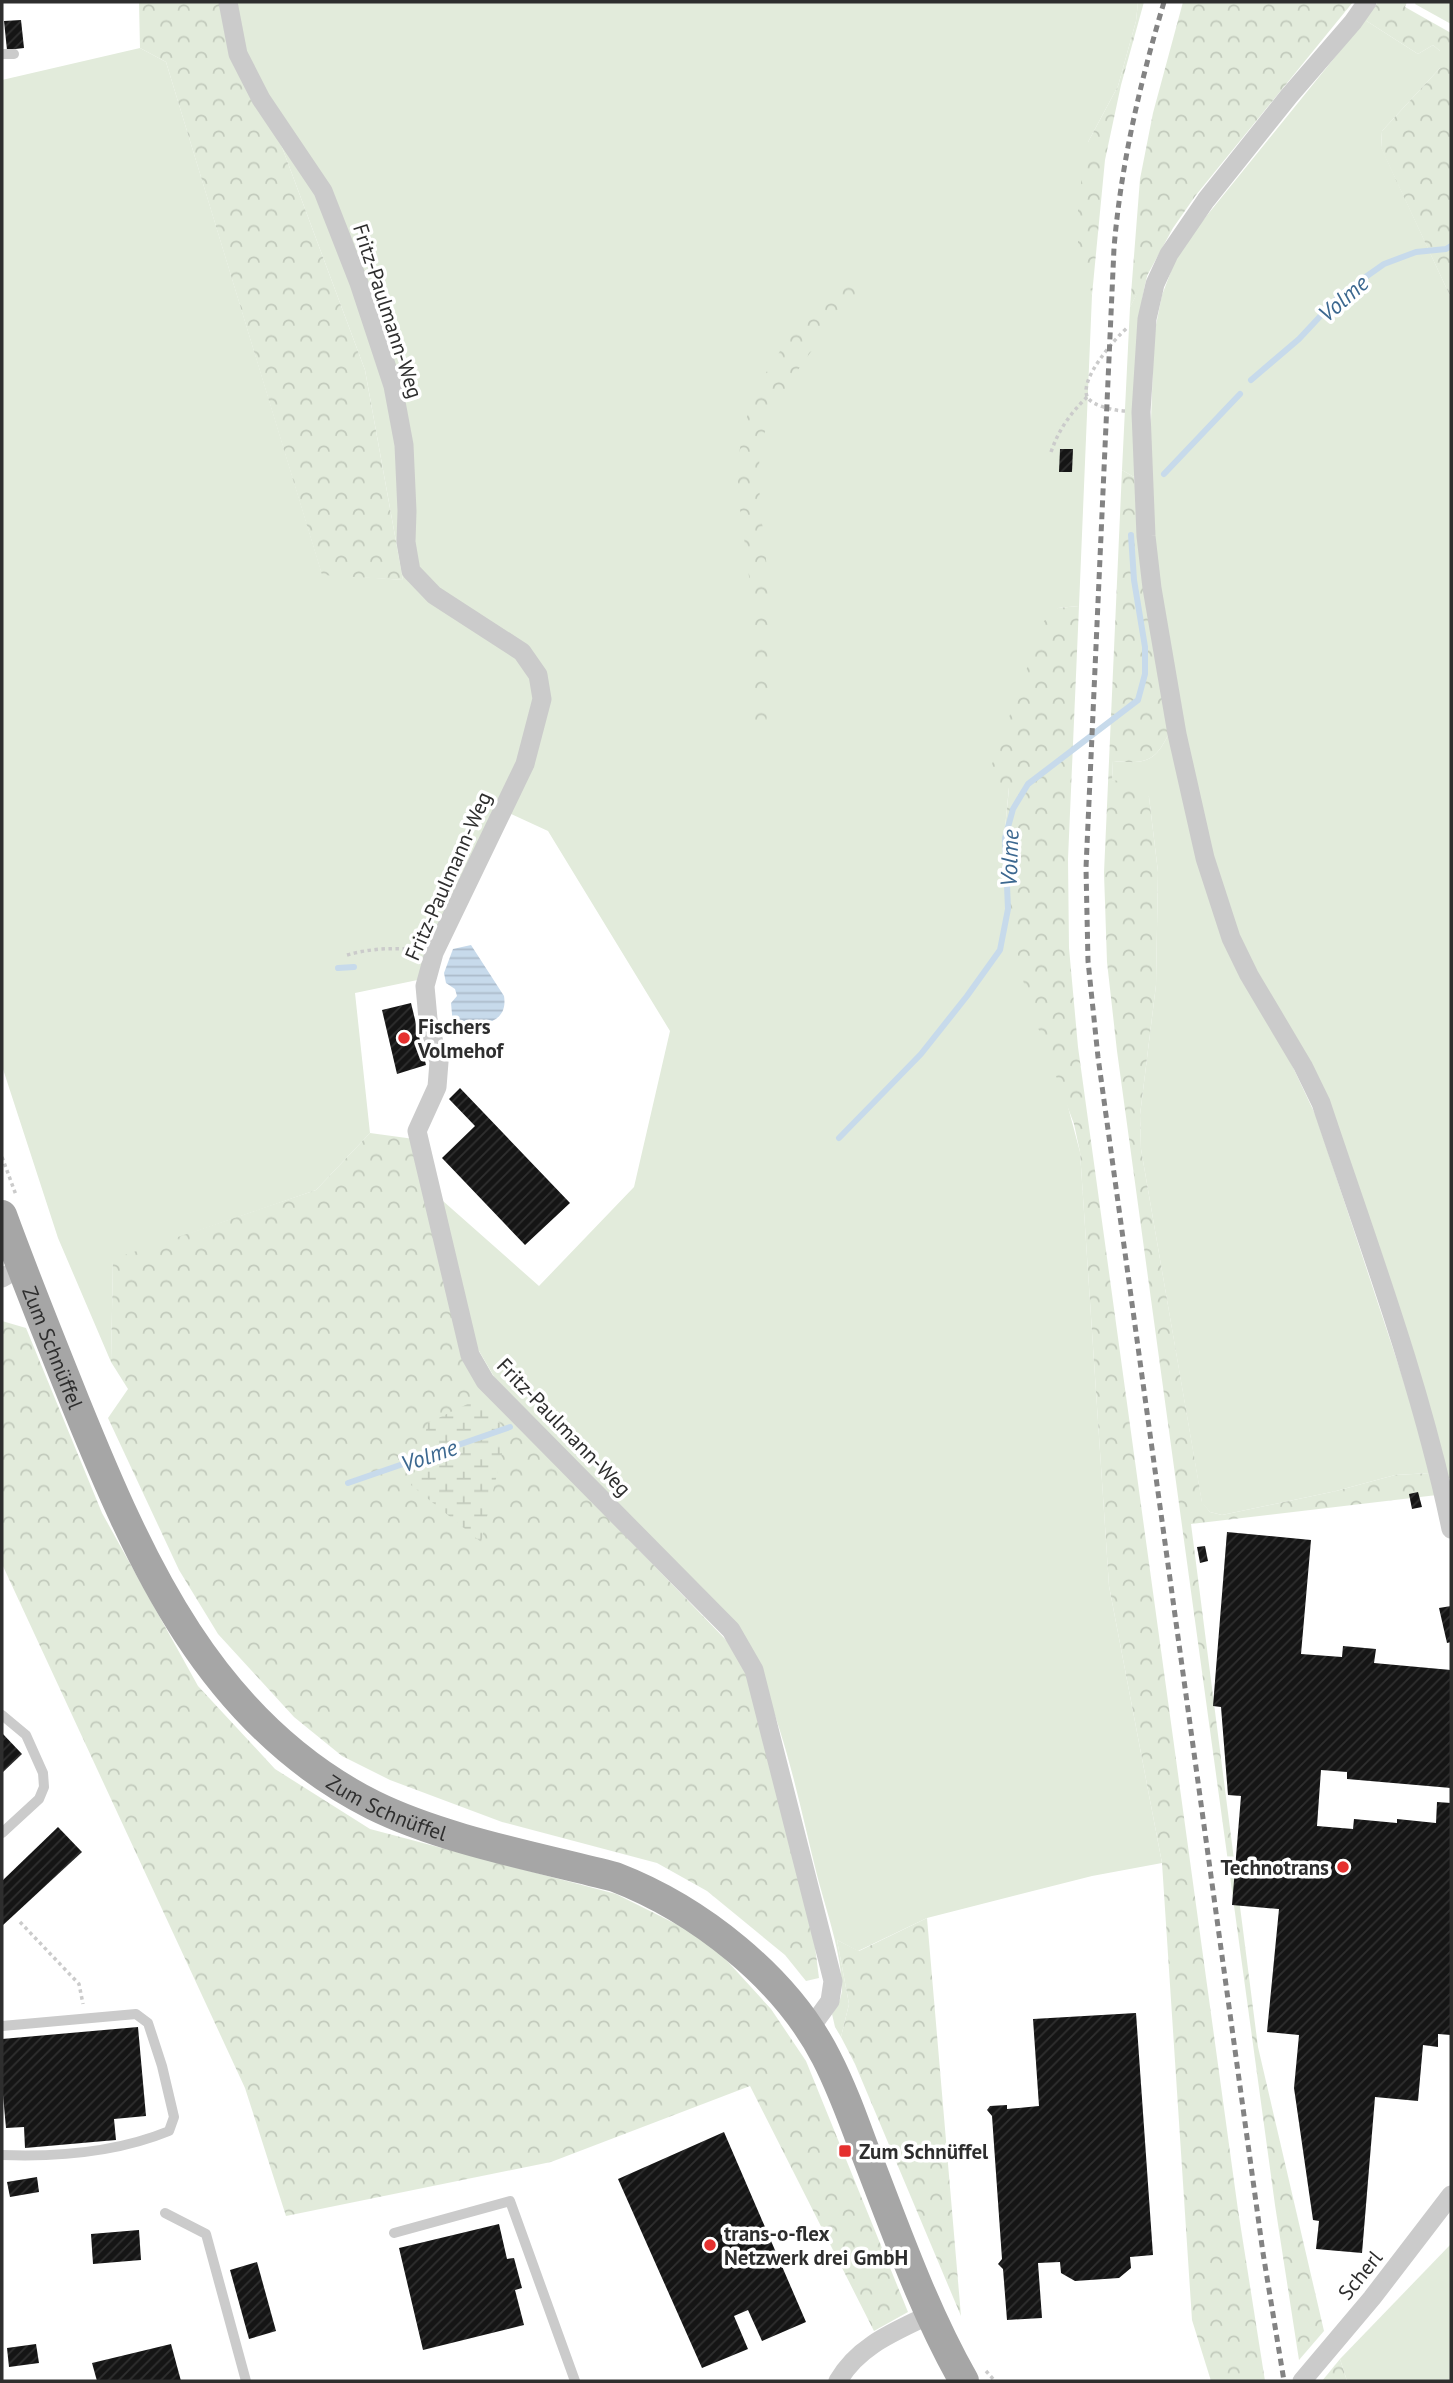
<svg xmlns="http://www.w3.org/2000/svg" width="1453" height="2383" viewBox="0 0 1453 2383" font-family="'PT Sans',sans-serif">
<defs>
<pattern id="forest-crowns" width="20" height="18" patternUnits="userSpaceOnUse" patternTransform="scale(1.75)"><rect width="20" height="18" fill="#e2ebdb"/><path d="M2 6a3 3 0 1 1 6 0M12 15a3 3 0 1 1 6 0" fill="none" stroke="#c2cabc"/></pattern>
<pattern id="wetland-marsh" width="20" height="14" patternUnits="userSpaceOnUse" patternTransform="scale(1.75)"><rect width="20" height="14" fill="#e2ebdb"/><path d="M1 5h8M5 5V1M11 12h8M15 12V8" fill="none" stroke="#c2cabc"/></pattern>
<pattern id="water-rules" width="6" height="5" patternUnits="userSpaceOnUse" patternTransform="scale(1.75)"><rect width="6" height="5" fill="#c7daeb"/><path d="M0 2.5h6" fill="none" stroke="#abbbca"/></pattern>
<pattern id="building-hatch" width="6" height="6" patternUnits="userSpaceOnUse" patternTransform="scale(1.75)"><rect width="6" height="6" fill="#151515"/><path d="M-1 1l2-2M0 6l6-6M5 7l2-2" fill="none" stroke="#2f2f2f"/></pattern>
</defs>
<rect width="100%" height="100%" fill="#fff"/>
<g fill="#e2ebdb">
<path d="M237,2H1138L1136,21L1118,86L1088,142L1087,271L1092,295L1079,606L1058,608L1009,787L1002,859L1080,1152L1109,1586L1162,1863L1092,1876L927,1918L858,1951L837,1940L849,2004L841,2037L835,2027L832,2014C837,2006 841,2000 842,1990C842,1954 826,1910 817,1875C799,1803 785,1728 753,1660L496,1380L458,1315L426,1186L539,1286L634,1187L670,1031L548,831L509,813L432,977L355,993L370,1133L316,1190L113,1260L111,1362L58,1238L2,1066V80L140,48L166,62L322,574L403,580L365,370L244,45Z"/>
<path d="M1416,2H1451V24L1415,4Z"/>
<path d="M1365,20L1418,54L1433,45L1440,51V68L1382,131L1381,147L1451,298V1478H1448L1310,1062L1252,966L1229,912L1213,858L1184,728L1157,583L1149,478L1154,335L1162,295L1175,261L1200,224Z"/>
<path d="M1148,272C1131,339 1135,408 1134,477L1122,470L1130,307Z"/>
<path d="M1169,733L1200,871L1316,1116L1408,1394L1431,1473L1395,1475L1336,1491L1222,1515L1210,1512L1202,1503L1141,1149L1140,1115L1156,985L1158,872L1149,797L1112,780L1113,761C1145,764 1155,763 1169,733Z"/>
<path d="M1451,2244V2381H1347L1340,2359Z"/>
</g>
<g fill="url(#forest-crowns)">
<path d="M139,2H237L244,45L365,370L403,580L322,575L166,62L140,48Z"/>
<path d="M1138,2H1144L1121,85L1105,160L1092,295L1078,244V201L1088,142L1118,86L1136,21Z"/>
<path d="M1183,2H1353L1196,195L1173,228L1130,307L1140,179L1153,113Z"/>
<path d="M1378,2H1407L1405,7L1451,33V298L1381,148L1382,131L1440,68V51L1433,45L1418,54L1365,20Z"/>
<path d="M854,280L860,282V290C827,332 771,394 761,447C755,479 764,535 767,569C771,623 770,674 766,728L762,740L758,741L755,737C753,688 753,638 750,589C748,553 739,518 738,483C736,396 785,329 854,280Z"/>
<path d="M1122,470L1134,477L1169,733C1155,763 1145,764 1113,761L1112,780L1138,784L1149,797L1158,872L1156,985L1140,1115L1141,1149L1202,1502L1210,1512L1222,1515L1336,1491L1395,1475L1431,1473L1437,1495L1191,1524L1258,2047L1324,2331L1299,2360L1275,2205L1117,1051L1107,962L1104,873Z"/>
<path d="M1079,606L1068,859L1069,948L1078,1047L1238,2210L1265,2381H1211L1192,2320L1162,1863L1109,1586L1080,1152L1074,1124L1028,1001L1020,967L1002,859L1009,788L994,780L991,767L1044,621L1058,608Z"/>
<path d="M370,1133L414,1139L458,1315L527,1434L727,1641L751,1681L814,1939L819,1978L806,1981L785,1955L707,1891L657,1863L502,1822L390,1780L342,1756L294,1717L218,1634L179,1570L108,1418L128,1389L111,1362L113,1259L316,1190Z"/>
<path d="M2,1321L26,1328L102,1513L198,1686L275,1769L370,1829L616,1894L708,1940L771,2009L806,2061L908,2312L874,2331L750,2086L551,2162L286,2216L245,2088L2,1564Z"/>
<path d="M927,1918L961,2316L855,2064L841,2037L849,2004L837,1940L859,1951Z"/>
<path d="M1340,2359L1347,2381H1322Z"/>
</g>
<path fill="url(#wetland-marsh)" d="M480,1398L507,1432L481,1542L411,1485L428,1423Z"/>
<path fill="url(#water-rules)" d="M471,945L504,996C509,1027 474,1026 453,1025L451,1003L457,996L455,989L446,983L444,973L453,949Z"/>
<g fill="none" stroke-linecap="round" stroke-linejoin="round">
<g stroke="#c7daeb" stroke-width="6">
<path d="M1251,380L1299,339L1340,295L1384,264L1416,252L1446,249L1451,246"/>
<path d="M1164,474L1240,394"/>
<path d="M338,968L354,967"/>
<path d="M839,1138L921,1054L967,996L1000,950L1008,909L1005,838L1013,809L1028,784L1138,700L1145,674V647L1134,580L1131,535"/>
<path d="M348,1483L510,1427"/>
</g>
</g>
<g fill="url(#building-hatch)">
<path d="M21,20L24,48L7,50L4,21Z"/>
<path d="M1060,449H1073L1072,472H1059Z"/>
<path d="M411,1003L426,1065L397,1074L382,1010Z"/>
<path d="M460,1088L570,1203L525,1245L442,1158L475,1126L449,1099Z"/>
<path d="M1418,1492L1422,1507L1412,1509L1409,1494Z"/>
<path d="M1227,1532L1311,1540L1301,1654L1342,1657L1343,1646L1376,1649L1374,1663L1451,1670V1788L1347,1779V1772L1321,1770L1317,1826L1353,1829L1354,1819L1397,1823V1819L1436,1823L1437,1802L1451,1803V2035L1438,2034V2047L1423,2045L1418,2101L1375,2097L1362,2253L1316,2249L1319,2221L1313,2220L1294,2088L1299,2035L1267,2032L1279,1909L1232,1905L1241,1796L1228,1795L1221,1707L1213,1706Z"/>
<path d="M1205,1546L1208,1561L1200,1563L1197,1547Z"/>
<path d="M1451,1606V1642L1447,1643L1439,1608Z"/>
<path d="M2,1733L22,1754L2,1773Z"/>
<path d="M58,1827L82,1852L2,1926V1881Z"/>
<path d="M1136,2013L1153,2255L1130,2257L1131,2268L1119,2278L1075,2281L1061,2273L1060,2262L1038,2263L1042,2318L1007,2320L1003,2269L998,2264L1002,2259L992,2116L987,2110L990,2106L1007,2105V2109L1039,2106L1033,2019Z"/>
<path d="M138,2027L146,2116L114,2119L116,2140L25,2148L24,2127L6,2128L2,2084V2039Z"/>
<path d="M724,2132L806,2322L762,2341L748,2310L734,2316L748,2349L702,2368L618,2179Z"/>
<path d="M37,2177L39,2192L10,2197L7,2182Z"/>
<path d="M499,2224L507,2259L514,2258L522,2288L515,2290L524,2325L423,2350L399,2248Z"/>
<path d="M139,2230L141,2260L93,2264L91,2234Z"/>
<path d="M257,2262L276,2331L249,2339L230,2270Z"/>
<path d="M36,2344L39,2363L9,2367L7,2348Z"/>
<path d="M171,2344L181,2381H97L92,2363Z"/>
</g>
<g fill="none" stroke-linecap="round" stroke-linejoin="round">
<g stroke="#cbcbcb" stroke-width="3.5" stroke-dasharray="3.5 3.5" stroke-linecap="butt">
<path d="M1125,411C1116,411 1093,406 1088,398C1077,382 1115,338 1128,327"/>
<path d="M1051,452C1059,429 1070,414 1087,397"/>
<path d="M347,955C368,949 393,947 415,950"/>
<path d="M2,1157L16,1195"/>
<path d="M20,1922L79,1984L83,2004"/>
<path d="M986,2371L995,2381"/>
</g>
<g stroke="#cbcbcb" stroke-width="10">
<path d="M2,54H14"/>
<path d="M2,1715L26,1735L43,1773L44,1787L39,1799L2,1833"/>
<path d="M2,2026L136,2014L148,2023L162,2066L174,2117L169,2131C118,2152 56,2157 2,2155"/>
<path d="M165,2213L206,2234L246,2381"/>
<path d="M394,2233L510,2201L575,2381"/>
</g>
<g stroke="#cbcbcb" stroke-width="19">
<path d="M228,2L238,54L261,99L323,191L359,283L393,386L404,445L407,511L406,542L411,571L434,595L522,652L538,675L542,699L525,764L434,953L425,986L428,1019L439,1062L437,1087L417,1131L470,1355L485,1381L731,1630L754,1670L833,1981L830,2001L809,2030"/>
<path d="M1367,2L1353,22L1289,96L1206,200L1169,254L1155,284L1147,319L1141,412L1146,536L1152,588L1177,734L1205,858L1231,938L1249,975L1303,1066L1321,1103C1368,1244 1421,1384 1451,1529"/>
<path d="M2,1278L21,1267"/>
<path d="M838,2381C858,2346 894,2332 929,2315"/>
<path d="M1302,2381L1372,2298L1451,2195"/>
</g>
<path stroke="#a6a6a6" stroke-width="30" id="s1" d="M2,1215C25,1278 50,1340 75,1402C140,1562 210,1723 373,1805C444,1840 538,1857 615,1877C698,1909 785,1977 826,2057C841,2086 852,2116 863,2146C894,2225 922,2307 964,2381"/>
<path stroke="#838383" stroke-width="5" stroke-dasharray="7 5" stroke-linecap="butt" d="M1164,2C1140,83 1121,164 1114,248L1086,868L1088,961L1098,1057L1263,2253L1284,2381"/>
</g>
<g fill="#e5302f" stroke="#fff" stroke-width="2.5">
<circle cx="404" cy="1038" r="7"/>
<circle cx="1343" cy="1867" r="7"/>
<rect x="838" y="2144" width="14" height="14" rx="3.5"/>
<circle cx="710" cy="2245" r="7"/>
</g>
<g text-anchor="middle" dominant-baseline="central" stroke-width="7" stroke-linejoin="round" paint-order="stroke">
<g font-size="21" fill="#2e2e2e" stroke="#fff">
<text transform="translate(388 311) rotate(72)">Fritz-Paulmann-Weg</text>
<text transform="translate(448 876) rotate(-66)">Fritz-Paulmann-Weg</text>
<text stroke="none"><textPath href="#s1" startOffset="142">Zum Schnüffel</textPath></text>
<text transform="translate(564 1427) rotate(46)">Fritz-Paulmann-Weg</text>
<text stroke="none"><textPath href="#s1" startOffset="728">Zum Schnüffel</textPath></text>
<text transform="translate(1360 2275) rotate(-51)">Scherl</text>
</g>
<g font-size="21" font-weight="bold" fill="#2e2e2e" stroke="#fff" text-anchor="start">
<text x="418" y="1026">Fischers<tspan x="418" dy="24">Volmehof</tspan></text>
<text x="1329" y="1867" text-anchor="end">Technotrans</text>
<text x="859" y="2151">Zum Schnüffel</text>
<text x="724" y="2233">trans-o-flex<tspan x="724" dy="24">Netzwerk drei GmbH</tspan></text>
</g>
<g font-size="23" font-style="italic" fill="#3c6890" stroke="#fff">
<text transform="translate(1343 298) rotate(-41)">Volme</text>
<text transform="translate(1009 858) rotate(-88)">Volme</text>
<text transform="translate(429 1455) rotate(-19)">Volme</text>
</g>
</g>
<rect width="1453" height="2383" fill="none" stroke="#2e2e2e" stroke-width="7"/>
</svg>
